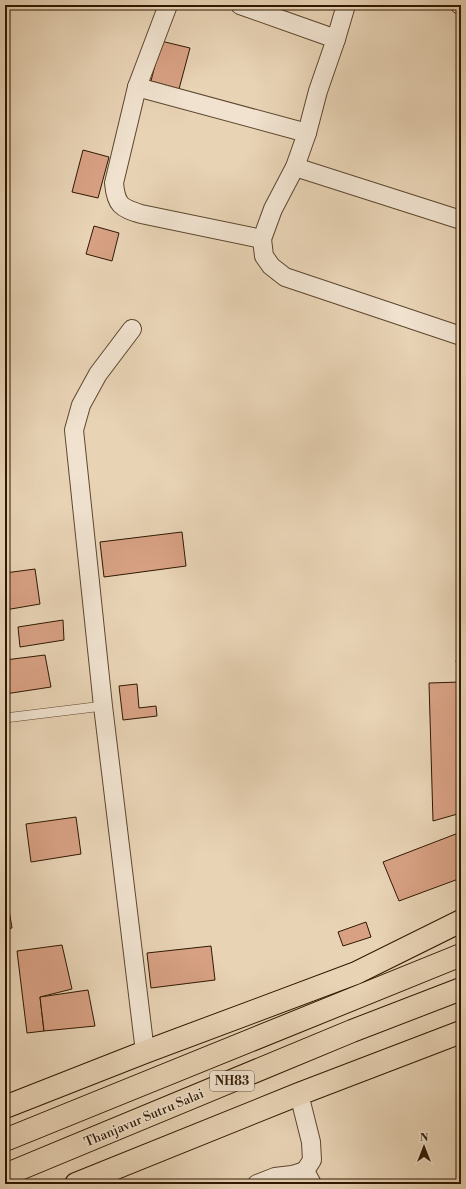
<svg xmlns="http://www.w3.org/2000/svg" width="466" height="1189" viewBox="0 0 466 1189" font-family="'Libre Bodoni',serif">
<rect width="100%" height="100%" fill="#e8d3b5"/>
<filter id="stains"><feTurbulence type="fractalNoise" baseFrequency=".005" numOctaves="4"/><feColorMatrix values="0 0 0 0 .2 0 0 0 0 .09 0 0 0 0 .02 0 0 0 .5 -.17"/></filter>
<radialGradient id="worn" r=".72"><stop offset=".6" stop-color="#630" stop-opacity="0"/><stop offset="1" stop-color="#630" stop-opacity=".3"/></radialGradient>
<g fill="#d8a184" stroke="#2f1800">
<path d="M161,41L190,48L179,89L151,81Z"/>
<path d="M83,150L109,157L98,198L72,192Z"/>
<path d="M94,226L119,233L112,261L86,254Z"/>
<path d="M182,532L186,566L104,577L100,542Z"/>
<path d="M35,569L40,604L5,610V573Z"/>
<path d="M63,620L64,640L20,647L18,627Z"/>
<path d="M461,643V663L456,662Z"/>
<path d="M45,655L51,687L5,694V660Z"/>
<path d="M461,682V813L433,821L429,683Z"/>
<path d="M137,684L139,708L156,706L157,716L123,720L119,686Z"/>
<path d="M76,817L81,854L31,862L26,824Z"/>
<path d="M461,832V878L399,901L383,862Z"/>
<path d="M5,898H7L12,928L5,929Z"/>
<path d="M366,922L371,937L343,946L338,932Z"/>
<path d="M62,945L72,989L40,997L44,1031L27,1033L17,951Z"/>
<path d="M211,946L215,980L151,988L147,953Z"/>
<path d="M88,990L95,1026L44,1031L40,997Z"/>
</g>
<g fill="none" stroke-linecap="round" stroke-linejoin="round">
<g stroke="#5d472d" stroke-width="10">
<path id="lane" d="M5,718L103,706"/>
</g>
<g stroke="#5d472d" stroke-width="20">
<g id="street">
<path d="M168,5L137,87L114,183C116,205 121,208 141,214L262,239"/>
<path d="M240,5L336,39"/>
<path d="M346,5L336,39L318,91L307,133L295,167L273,209L262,239L264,256L271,266L285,277L461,336"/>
<path d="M460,5H461"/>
<path d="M137,87L307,133"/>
<path d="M295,167L461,220"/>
<path d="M132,329L98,374L81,405L74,430L103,706L145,1052"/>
<path d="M299,1094L311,1142L312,1160L305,1171"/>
<path d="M257,1184L275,1177L292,1175L305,1171L312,1184"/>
</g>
</g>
<g stroke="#2f1800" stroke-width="24">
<g id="highway">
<path d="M5,1107L145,1052L356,973L461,921"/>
<path d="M5,1140L461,955"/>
<path d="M5,1175L352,1031L461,989"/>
<path d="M76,1184L299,1094L461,1032"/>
</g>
</g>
<use href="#lane" stroke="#f0e2cf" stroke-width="9"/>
<use href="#street" stroke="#f0e2cf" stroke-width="18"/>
<use href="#highway" stroke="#e8d3b5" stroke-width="22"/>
</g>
<g text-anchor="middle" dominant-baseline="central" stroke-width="3" stroke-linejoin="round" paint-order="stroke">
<rect fill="#f0e2cf" stroke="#69553e" stroke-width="1" x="210" y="1071" width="44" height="20" rx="3"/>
<g font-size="12" font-weight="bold" fill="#2f1800">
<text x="232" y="1081">NH83</text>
</g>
<g font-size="13" fill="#2f1800" stroke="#f0e2cf">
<text transform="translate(144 1118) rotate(-23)">Thanjavur Sutru Salai</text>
</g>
</g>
<rect width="466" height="1189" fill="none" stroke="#e8d3b5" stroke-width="20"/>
<rect x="6" y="6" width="454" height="1177" fill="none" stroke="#2f1800" stroke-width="2"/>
<rect x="10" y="10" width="446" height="1169" fill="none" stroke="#2f1800"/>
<g transform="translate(424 1147)" stroke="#f0e2cf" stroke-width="3" paint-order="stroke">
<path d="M0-3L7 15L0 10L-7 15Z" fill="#2f1800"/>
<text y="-6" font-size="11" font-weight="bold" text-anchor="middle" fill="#2f1800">N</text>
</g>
<rect width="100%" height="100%" filter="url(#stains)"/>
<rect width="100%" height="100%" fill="url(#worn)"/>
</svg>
